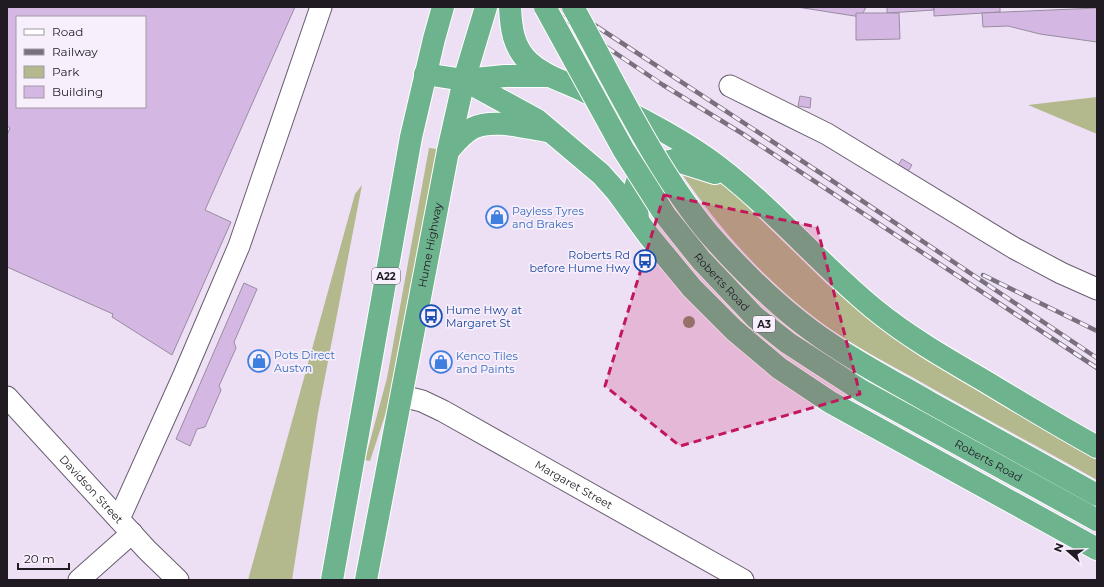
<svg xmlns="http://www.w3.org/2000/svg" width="1104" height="587" viewBox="0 0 1104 587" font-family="Montserrat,sans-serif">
<rect width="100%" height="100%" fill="#ede0f5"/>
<g fill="#b3b88d">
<path d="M1097,97V134L1028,105Z"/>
<path d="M429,148L437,149L387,409L370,461L365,460L387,378Z"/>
<path d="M682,174L717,180L732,189L753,212L827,284L858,310L911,350L1097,456V480C1036,445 974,413 914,378C886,363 857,347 830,329C772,288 722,233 682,174Z"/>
<path d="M362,185L318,413L292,580H248L355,194Z"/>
</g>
<g fill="#d4b8e3" stroke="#988c9f" fill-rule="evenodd">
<path d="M7,7H295L205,210L231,222L172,355L112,317L113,314L7,267V135L10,128L7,126ZM17,17H145V107H17Z"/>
<path d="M797,7H866L861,17Z"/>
<path d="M887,7H933L934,10L887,13Z"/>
<path d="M934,7H1000V12L934,16Z"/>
<path d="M1097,8V42L1040,34L1008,26L983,27L982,13Z"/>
<path d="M856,13H899L900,39L856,40Z"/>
<path d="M800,96L811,98L810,108L798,106Z"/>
<path d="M902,159L912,165L907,173L897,167Z"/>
<path d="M244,283L257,289L234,342L236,348L219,386L221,390L205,427L197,429L190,446L176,439Z"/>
</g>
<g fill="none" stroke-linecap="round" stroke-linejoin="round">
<g stroke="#685d6f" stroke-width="23">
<g id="minor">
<path d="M730,86L827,134L1014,248L1061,273L1097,289"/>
<path id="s1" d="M402,396L422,401L443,411L743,580"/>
<path id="s2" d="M7,397L147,550L178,580"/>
<path d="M119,519L183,377L239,246L321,7"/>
<path d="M79,580L132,533"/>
</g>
</g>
<g stroke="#fff" stroke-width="24">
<g id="highway">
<path d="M510,7C511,28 513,47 529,62C545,77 567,82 586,92C628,112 670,132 708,159C768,202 816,261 873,308C907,336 945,358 983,380C1021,403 1059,426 1097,447"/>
<path d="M425,74L464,80L505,76H548"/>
<path d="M464,80L537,120L601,174L617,192L649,236L692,288L734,330L779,368L830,402L1097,549"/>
<path d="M448,151C455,143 463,133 473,128C494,118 526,128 548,131"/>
<path d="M638,219L635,188L638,178L651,165L674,160L715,173"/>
<path d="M332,580L411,137L434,39L443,7"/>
<path id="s3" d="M366,580L448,151L464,80L486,7"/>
</g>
</g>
<use href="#minor" stroke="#fff" stroke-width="21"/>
<use href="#highway" stroke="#6db38e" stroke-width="22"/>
<g stroke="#79707e" stroke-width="4.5">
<g id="rail">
<path d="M547,7L663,85L743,134L1097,368"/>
<path d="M567,7L831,180L1097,358"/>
<path d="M983,275L1097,331"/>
</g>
</g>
<use href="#rail" stroke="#f8effc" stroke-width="3" stroke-dasharray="9" stroke-linecap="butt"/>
<g stroke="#fff" stroke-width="24" stroke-linecap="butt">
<g id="highway-bridge">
<path id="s4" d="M545,7L623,149L665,215L701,260L755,317L788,343L862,391L1097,520"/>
<path d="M573,7C614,81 656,171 710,235C741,270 774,303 812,331C849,358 889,379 929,402C985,433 1041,464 1097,495"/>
</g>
</g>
<use href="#highway-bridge" stroke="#6db38e" stroke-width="22"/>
</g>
<circle fill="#8b876e" cx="689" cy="322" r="6"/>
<path fill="#c2185b" fill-opacity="0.2" stroke="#c2185b" stroke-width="3" stroke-dasharray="8 5" stroke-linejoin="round" d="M664,195L817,227L860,394L680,446L605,386Z"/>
<defs>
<g id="shop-ring" transform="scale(1.15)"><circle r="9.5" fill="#f8effc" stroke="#3f7fe0" stroke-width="1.5"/><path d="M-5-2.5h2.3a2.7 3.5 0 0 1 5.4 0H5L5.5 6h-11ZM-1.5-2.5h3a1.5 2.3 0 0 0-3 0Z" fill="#3f7fe0"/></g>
<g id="bus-ring" transform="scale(1.15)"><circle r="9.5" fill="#f8effc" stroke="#1a4fb4" stroke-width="1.5"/><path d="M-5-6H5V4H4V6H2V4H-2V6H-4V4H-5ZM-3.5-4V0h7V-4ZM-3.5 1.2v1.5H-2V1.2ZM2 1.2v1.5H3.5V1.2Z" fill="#1a4fb4"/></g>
</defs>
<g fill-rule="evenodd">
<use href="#shop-ring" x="497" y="217"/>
<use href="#bus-ring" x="645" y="261"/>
<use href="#bus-ring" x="431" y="316"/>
<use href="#shop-ring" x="259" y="361"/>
<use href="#shop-ring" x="441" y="362"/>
</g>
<g text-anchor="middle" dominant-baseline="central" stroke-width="3.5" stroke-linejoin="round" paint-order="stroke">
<g fill="#f8effc" stroke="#615b64" stroke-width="1">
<rect x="372" y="268" width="28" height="16" rx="3"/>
<rect x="753" y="316" width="22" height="16" rx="3"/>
</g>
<g font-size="10" font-weight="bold" fill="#201b23">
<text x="386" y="276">A22</text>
<text x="764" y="324">A3</text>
</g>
<g font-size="11" fill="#366cbe" stroke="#f8effc" text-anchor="start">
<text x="512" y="211">Payless Tyres<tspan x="512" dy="13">and Brakes</tspan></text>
<text x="274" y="355">Pots Direct<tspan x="274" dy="13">Austvn</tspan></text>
<text x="456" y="356">Kenco Tiles<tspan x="456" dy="13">and Paints</tspan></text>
</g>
<g font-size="11" fill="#201b23" stroke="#f8effc">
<text stroke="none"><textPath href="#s3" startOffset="341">Hume Highway</textPath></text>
<text stroke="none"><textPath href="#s4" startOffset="328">Roberts Road</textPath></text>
<text stroke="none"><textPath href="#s4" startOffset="651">Roberts Road</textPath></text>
<text stroke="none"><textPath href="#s1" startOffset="194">Margaret Street</textPath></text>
<text stroke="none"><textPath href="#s2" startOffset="125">Davidson Street</textPath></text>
</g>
<g font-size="11" fill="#164399" stroke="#f8effc" text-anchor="end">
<text x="630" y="255">Roberts Rd<tspan x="630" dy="13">before Hume Hwy</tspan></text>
<text x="446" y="310" text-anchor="start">Hume Hwy at<tspan x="446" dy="13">Margaret St</tspan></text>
</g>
</g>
<rect width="1104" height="587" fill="none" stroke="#201b23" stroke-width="16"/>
<rect x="16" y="16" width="130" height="92" fill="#f8effc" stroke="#a29aa5"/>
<rect x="24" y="29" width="20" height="6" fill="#ffffff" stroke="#a29aa5"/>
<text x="52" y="36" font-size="12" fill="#201b23">Road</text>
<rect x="24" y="49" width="20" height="6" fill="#79707e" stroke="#a29aa5"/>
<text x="52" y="56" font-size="12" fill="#201b23">Railway</text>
<rect x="24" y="66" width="20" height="12" fill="#b3b88d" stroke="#a29aa5"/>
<text x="52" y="76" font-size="12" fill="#201b23">Park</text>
<rect x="24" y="86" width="20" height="12" fill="#d4b8e3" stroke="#a29aa5"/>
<text x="52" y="96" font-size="12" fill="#201b23">Building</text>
<g transform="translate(1068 551) rotate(290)" stroke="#f8effc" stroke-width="3" paint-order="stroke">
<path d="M0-3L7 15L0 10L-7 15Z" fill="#201b23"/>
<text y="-6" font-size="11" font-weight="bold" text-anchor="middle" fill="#201b23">N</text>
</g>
<path d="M18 563v6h51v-6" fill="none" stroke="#201b23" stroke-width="2"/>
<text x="24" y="563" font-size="12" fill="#201b23" stroke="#f8effc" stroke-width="3" paint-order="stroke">20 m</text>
</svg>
